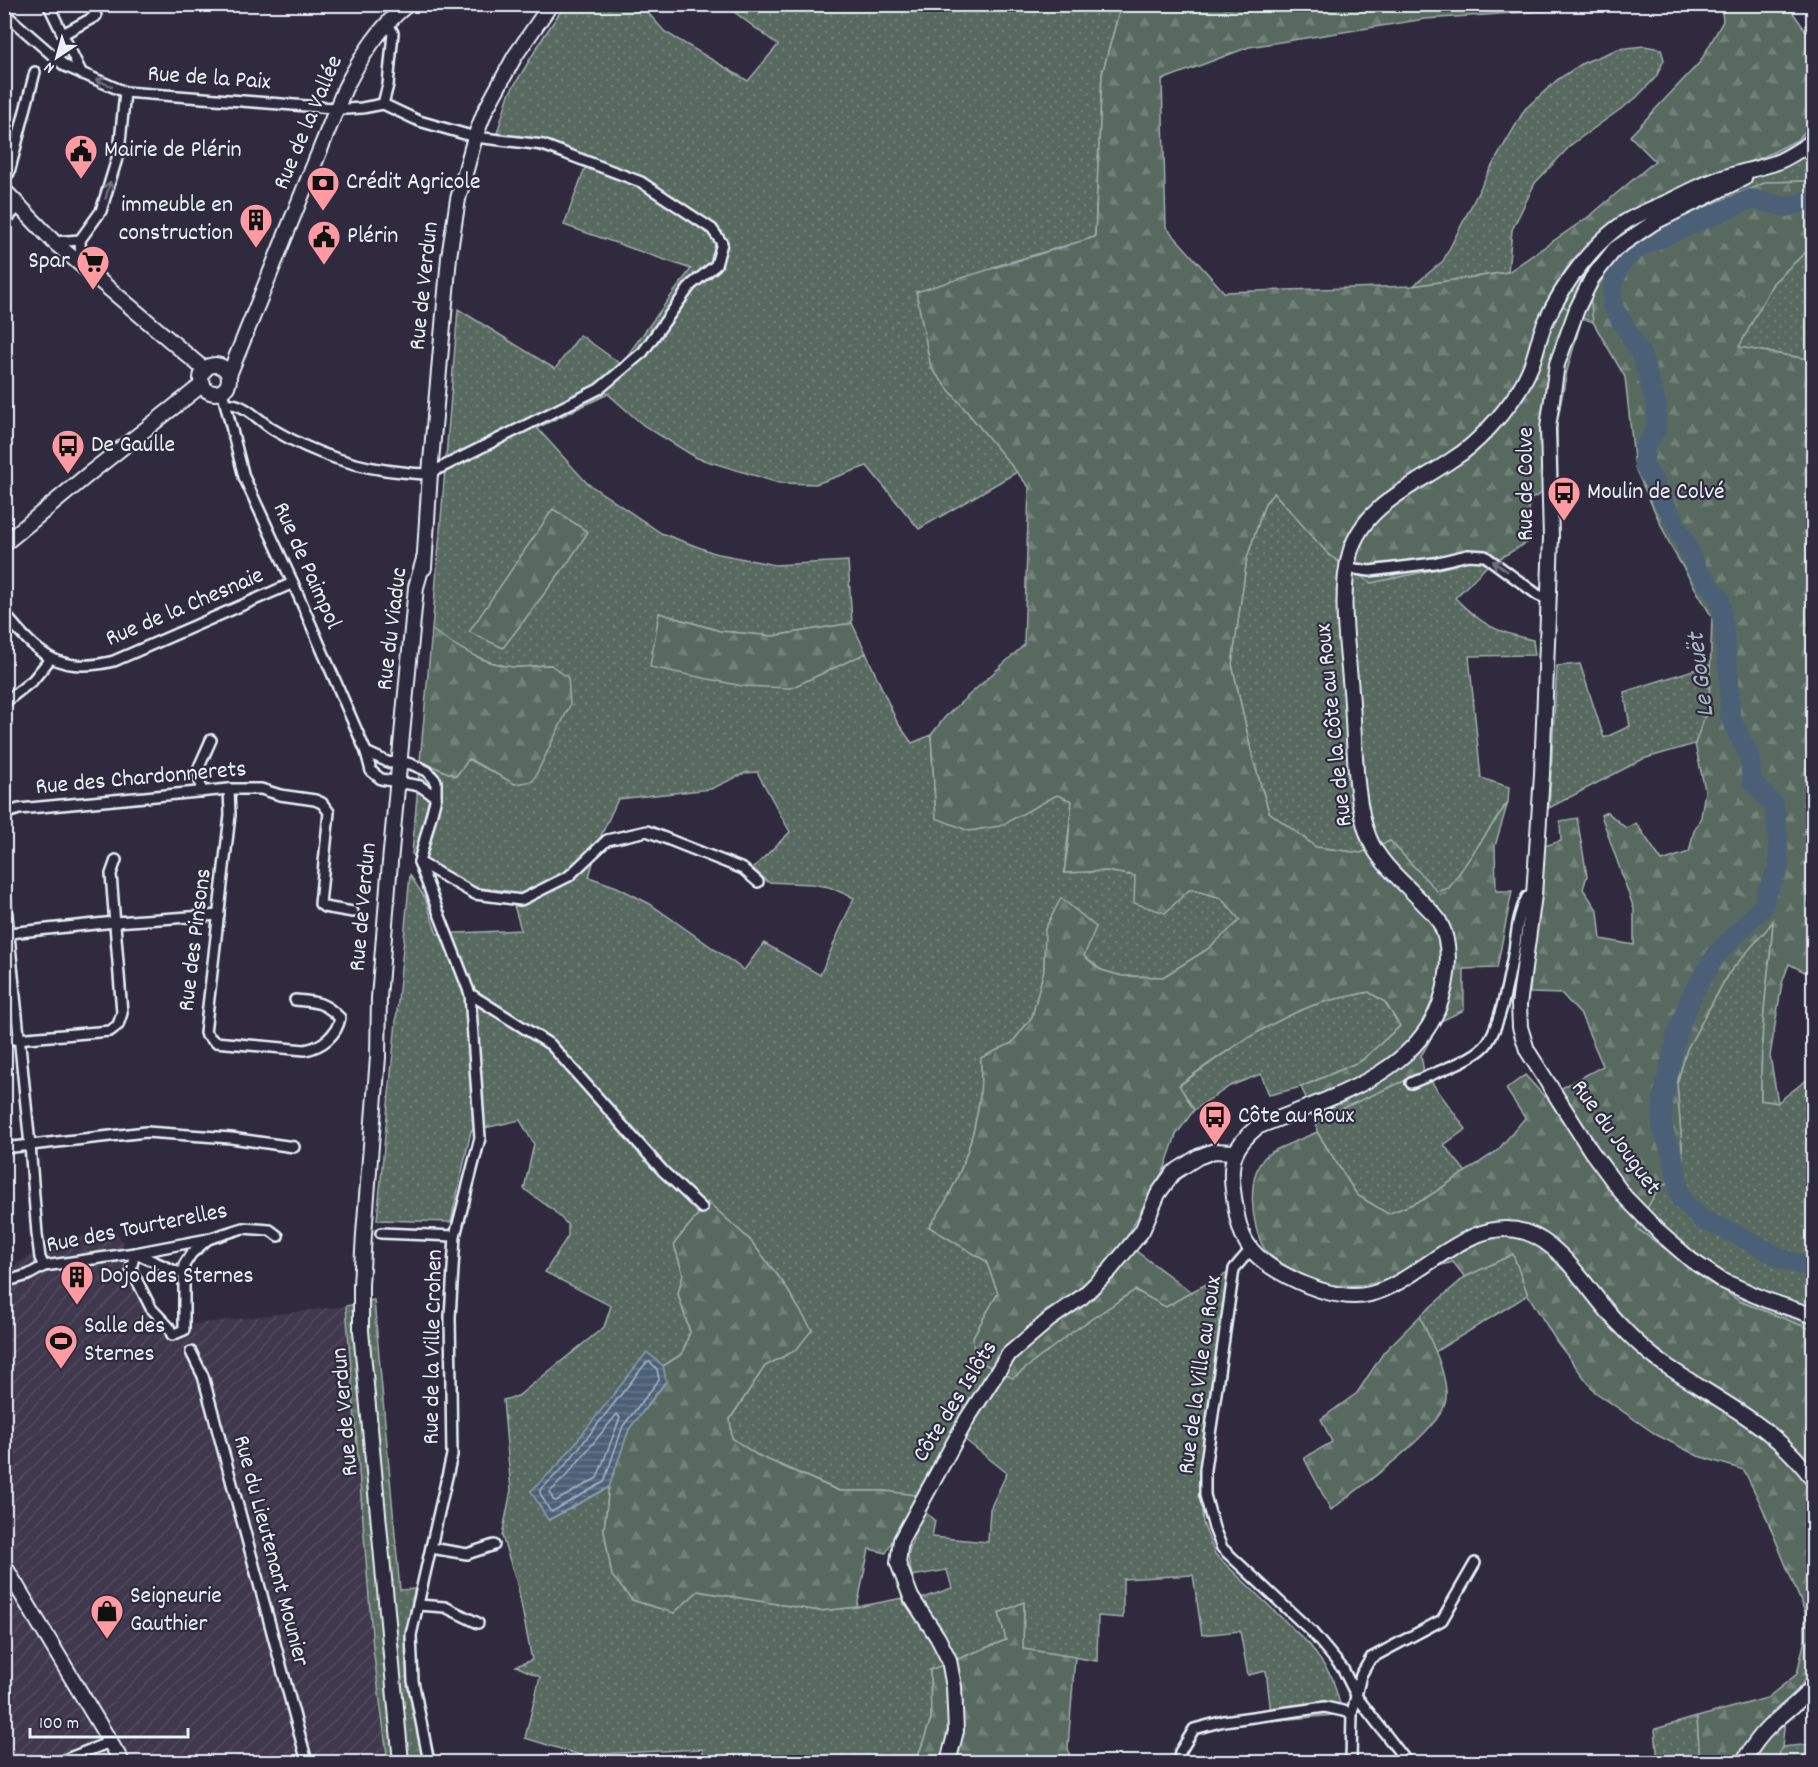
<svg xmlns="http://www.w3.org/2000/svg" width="1818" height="1767" viewBox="0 0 1818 1767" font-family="Dekko,sans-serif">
<defs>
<pattern id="industrial-furrows" width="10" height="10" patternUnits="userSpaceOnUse" patternTransform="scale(1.5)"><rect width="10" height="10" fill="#40384d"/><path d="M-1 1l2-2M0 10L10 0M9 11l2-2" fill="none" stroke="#524c5f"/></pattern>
<pattern id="grass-dots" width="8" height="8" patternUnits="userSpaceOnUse" patternTransform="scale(1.5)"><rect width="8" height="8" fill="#596a61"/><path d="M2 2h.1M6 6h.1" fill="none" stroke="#718078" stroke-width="1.8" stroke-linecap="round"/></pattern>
<pattern id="forest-firs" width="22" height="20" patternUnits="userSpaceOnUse" patternTransform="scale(1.5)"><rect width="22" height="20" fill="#596a61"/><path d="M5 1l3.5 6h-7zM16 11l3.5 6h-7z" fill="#718078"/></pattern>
<pattern id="water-rules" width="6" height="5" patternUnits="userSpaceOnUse" patternTransform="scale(1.5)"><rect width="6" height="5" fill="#4c6177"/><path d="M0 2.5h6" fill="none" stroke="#66788b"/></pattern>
</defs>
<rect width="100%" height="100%" fill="#2f2a3d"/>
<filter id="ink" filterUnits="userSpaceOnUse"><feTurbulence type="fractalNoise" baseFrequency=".0167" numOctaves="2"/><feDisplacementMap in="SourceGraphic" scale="12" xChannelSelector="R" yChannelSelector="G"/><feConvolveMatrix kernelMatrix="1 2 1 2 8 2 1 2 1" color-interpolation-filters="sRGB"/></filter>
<g filter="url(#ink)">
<path fill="url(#industrial-furrows)" d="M113,1226L169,1327L346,1306L373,1648L388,1762H5V1272L31,1255Z"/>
<g fill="url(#grass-dots)" stroke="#a0aeac" stroke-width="1.5" fill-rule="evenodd">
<path d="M565,5H641L665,32L748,81L778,45L725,5H1121L1102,74L1095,237L993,267L931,368L1017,472L919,529L867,466L816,484L779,483L697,458L643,425L608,394L537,428L587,483L661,533L714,553L775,565L848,561L852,623L773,636L720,631L659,613L791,688L866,653L897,722L912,743L931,735L936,818L999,826L1057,795L1072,801L1064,873L1106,871L1135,876L1165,913L1190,889L1221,898L1241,920L1208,949L1163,977L1122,976L1101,970L1083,956L1045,929L1044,970L1032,1017L1012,1043L981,1058C981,1071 982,1084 980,1096C974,1142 957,1190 930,1227L986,1261L998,1293L973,1337L1013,1378L1072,1332L1135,1290L1166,1307L1191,1292L1228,1273L1199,1478L1203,1523L1215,1554L1310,1645L1332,1677L1343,1714L1272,1721L1266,1671L1248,1675L1240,1631L1202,1635L1193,1575L1123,1579V1618L1098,1616L1097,1661L1023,1649L1024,1603L999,1613L1006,1640L930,1670L931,1719L916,1762H706L702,1749L580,1755L525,1738L540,1677L516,1666L532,1660L517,1583L502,1536L511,1490L503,1400L518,1396L604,1327L611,1306L545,1272L568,1236V1225L553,1210L524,1189L534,1144L520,1120L471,1131L451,1222L377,1220L410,875L425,898L437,934L521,930L510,891L471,887L412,854L420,761L456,776L468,759L515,784L551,665C539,665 526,668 513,667C483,664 456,647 432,630L458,309L555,369L580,335L621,364L691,269L564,225L586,165L532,149L494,143L509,94L544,36ZM757,772L790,832L753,868L768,882L811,884L829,887L854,898L820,975L764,943L744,970L650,904L617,887L589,877L600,838L618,799L711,789L745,773ZM708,1202L750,1240L782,1281L811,1330L796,1350L765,1366L730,1419L732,1438L757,1455L840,1491H884L916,1495L954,1431L1007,1473L990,1509L988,1542L932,1537L935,1521L924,1511L913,1537L908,1557L912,1576L947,1570L952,1588L904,1605L903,1598L857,1607L820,1611L698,1591L674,1613L632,1600L612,1575L604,1530L609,1487L549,1520L532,1491L558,1465L647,1353L663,1366L682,1354L690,1332L678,1294L683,1274L674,1244Z"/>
<path d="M1644,46L1661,49L1664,60L1656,77L1636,98L1572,144L1535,183L1512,230L1508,272L1413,286L1443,261L1489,171L1525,109L1557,80L1583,63L1618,49Z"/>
<path d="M1813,123V179L1807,181L1767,182L1709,206L1645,237L1591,297L1593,322L1582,318L1549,298L1571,261L1618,219L1699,177L1761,158L1797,140Z"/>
<path d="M1813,245V360L1738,347L1773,283Z"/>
<path d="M1274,492L1329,555L1371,583L1451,566L1476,558L1488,565L1455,598C1482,625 1496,632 1533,640L1535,655L1469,656L1481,778L1509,787L1508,802L1449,889L1436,891L1390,841L1361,853L1316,847L1269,812L1253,759L1232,664L1247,558L1265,503Z"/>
<path d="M1580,664L1604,738L1630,726L1624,692L1712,664L1709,704L1695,744L1643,759L1549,808L1557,666Z"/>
<path d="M1813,880V921L1804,885Z"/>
<path d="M1773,921C1772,942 1769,961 1767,982C1762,1021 1761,1060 1761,1100L1778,1102L1813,1075V1330L1739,1301L1636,1228L1659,1186L1684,1175L1677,1083L1687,1049L1728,974Z"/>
<path d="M1369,992L1385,1002L1400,1026L1361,1061L1301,1087L1269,1095L1261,1074L1230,1086L1194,1110L1179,1086C1220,1055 1265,1023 1314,1005C1331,999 1351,996 1369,992Z"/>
<path d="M1424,1072L1466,1129L1444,1145L1466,1172L1423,1200L1388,1214L1357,1195L1317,1132L1316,1120Z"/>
<path d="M1513,1254L1528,1295L1435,1352L1420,1316L1465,1277Z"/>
<path d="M374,1300L400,1590L415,1589C400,1636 413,1713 423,1762H388L373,1648L346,1306Z"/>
<path d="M1697,1717L1700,1762H1658L1655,1729Z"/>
<path d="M1813,1744V1762H1776L1782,1747Z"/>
</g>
<g fill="url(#forest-firs)" stroke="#a0aeac" stroke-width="1.5">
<path d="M1121,5H1632L1425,19L1249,47L1162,80L1166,227L1224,292L1413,286L1508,272L1591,215L1655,161L1630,136L1700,62L1723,21L1721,5H1790L1791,10L1813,41V123L1797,140L1761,158L1699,177L1618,219L1571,261L1549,297L1582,318L1567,371L1557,423L1558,485L1529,500L1530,541L1488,565L1476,558L1451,566L1371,583L1329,555L1274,493L1265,503L1247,558L1232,664L1253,759L1269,812L1316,847L1361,853L1390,841L1437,891L1449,888L1508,802L1495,846L1496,891H1512L1497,968L1464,969V1010L1441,1021L1421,1056L1424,1072L1316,1120L1301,1087L1361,1061L1400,1026L1385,1002L1369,992C1351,996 1331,999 1314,1005C1266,1023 1220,1055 1179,1085L1194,1110L1176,1135L1165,1167L1124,1242L1191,1292L1166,1307L1135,1290L1072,1332L1013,1378L974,1359L973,1337L998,1293L986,1261L929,1227C956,1191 975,1140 980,1095C981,1083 981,1070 981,1058L1012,1043L1032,1017L1044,970L1045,929L1061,898L1096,927L1084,956L1101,970L1122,976L1163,977L1208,949L1240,920L1221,898L1190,889L1165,913L1134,903L1135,876L1106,871L1064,873L1068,845L1072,801L1057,795L1000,826L969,831L936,818L931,735L945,717L1024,645L1029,487L931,368L916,292L1095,237L1102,74Z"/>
<path d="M1813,179V245L1773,283L1739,347L1813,360L1814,880L1804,885L1813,921V976L1789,964L1782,983L1770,1056L1778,1103L1761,1100C1761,1061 1762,1022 1767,983C1769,962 1772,943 1773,922L1728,974L1687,1049L1677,1083L1684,1175L1659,1187L1636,1228L1739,1301L1813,1330V1669L1785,1708L1784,1729L1782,1747L1776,1762H1700L1697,1717L1767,1698L1797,1674L1805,1639V1612L1762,1507L1744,1470L1698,1456L1657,1435L1595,1392L1557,1342L1528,1295L1513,1254L1465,1277L1453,1262C1408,1274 1371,1291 1324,1284C1312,1282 1271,1259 1265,1250C1251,1228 1245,1174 1267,1155C1276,1148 1305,1138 1317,1132L1357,1195L1388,1214L1423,1200L1497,1151L1525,1118L1506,1089L1525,1075L1545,1097L1603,1066L1581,1015L1562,994L1530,993L1538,890L1544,846L1561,841L1560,821L1577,818L1587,876L1583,889L1598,911L1601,939L1634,945V909L1601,815L1607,812L1626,828L1636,823L1662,861L1689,852L1694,831L1701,817L1705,790L1695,744L1709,704L1712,617L1671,547L1635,468L1625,377L1593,322L1590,297L1618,257L1645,237L1709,206L1767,182L1807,181Z"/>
<path d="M553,509L588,532L569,561L503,648L469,632Z"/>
<path d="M659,613L720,631L773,636L852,623L866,653L791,688L742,686L650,667Z"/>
<path d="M432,630C456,647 483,664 513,667C526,668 539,665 551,665L568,678L570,705L533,781L515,784L469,759L456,776L420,761Z"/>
<path d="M708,1202L750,1240L782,1281L812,1330L796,1350L765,1366L730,1419L732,1438L757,1455L839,1491H884L916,1495L886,1553L869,1549L857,1607L820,1611L698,1591L674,1613L632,1600L612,1576L604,1530L609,1487L629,1429L666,1382L663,1366L682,1354L690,1332L678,1294L683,1274L674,1244Z"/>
<path d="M1420,1316C1430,1340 1448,1373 1446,1399C1444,1429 1356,1490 1331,1510L1304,1458L1332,1442L1321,1419L1357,1393L1384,1352Z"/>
<path d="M1024,1602L1023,1649L1075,1657L1068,1747L1071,1762H916L931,1719L930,1670L1006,1640L999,1613Z"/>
</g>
<path fill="url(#water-rules)" stroke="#8a9bab" stroke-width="1.5" d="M647,1352L663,1366L666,1381L629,1429L609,1487L548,1520L531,1491L558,1465Z"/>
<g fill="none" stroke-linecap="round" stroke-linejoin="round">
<g stroke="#aab7c4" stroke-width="1.5">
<path d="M646,1363L650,1362L657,1369L659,1380L623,1426L604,1482L553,1511H550L540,1493V1490L563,1468Z"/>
<path d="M617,1414L620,1418L597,1478L556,1501L553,1500L550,1492L568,1474Z"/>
</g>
<path stroke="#4c6177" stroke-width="20" d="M1814,199L1787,207L1751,199L1639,247L1622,262L1613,282L1612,305L1641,354L1657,407L1656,430L1644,448V465L1684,539L1697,570L1720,598L1729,677L1730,716L1750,759L1752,781L1774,805L1778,838L1779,868L1766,893L1764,905L1716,955L1693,993L1677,1034L1663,1098L1662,1128L1673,1157L1681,1199L1702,1220L1736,1234L1782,1259L1814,1268"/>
<g stroke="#e8f1f8" stroke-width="14">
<g id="street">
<path d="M48,4L82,74"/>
<path d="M4,13L65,66L125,92L346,109L362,108L383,104L419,121L475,137L543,145L641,182L712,229L722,243L716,265L691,285L643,352L599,389L430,473C420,475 411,473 402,472C356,468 313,453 274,430C259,421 244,402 226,404"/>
<path d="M63,34L96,16L91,4"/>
<path d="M383,104L388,85L393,33L388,23"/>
<path d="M4,175L9,173L35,72"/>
<path d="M4,222L19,206"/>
<path d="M54,242L80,240"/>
<path d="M81,263L80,240L101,211L119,152L125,92"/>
<path d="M222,391L244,477L293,583L366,752L371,771L381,779L420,786L436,797"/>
<path d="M1347,568L1370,571L1434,563L1468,555L1485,556L1538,595L1547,599"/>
<path d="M4,613C38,654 57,675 114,661L293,583"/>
<path d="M4,703L33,680L51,658"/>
<path d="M366,752L390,763L398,761L411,764L427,771L436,781V797L419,862L470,994L480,1138L455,1236L450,1317L452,1455L411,1635L413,1681L429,1762"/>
<path d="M229,789L230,815L205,1033L215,1042L305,1050C322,1047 337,1035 340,1018C324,1002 317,1002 295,1000"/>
<path d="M201,792L199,767L211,740"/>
<path d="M4,814L19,809L229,789H261L280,795L315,800L322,803L329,812L320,904L324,907L353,912"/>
<path d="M419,862L475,894L521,900L569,876L607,840L647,831L743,869L758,882"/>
<path d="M4,886L30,1145L37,1234L40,1258L44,1266"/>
<path d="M9,933L115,922L219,915"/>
<path d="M470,994L551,1045L663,1171L702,1208"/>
<path d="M4,1040L110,1031L118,1025L122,1013L111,874L116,860"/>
<path d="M1411,1083C1431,1074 1471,1061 1485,1046C1501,1027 1509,975 1514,950C1517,931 1518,914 1527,897L1534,895"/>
<path d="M4,1148L146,1132L231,1138L294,1147"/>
<path d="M381,1233L455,1236"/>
<path d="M1251,1249L1234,1269L1205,1469V1495L1214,1528L1222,1548L1311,1631L1343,1669L1357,1697L1407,1762"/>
<path d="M184,1275L135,1253L131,1269L151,1308L169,1327L172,1335L184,1330V1265L191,1254L208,1239"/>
<path d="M4,1282L28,1275L44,1266L135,1253L208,1239L243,1228L270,1230L278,1236"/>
<path d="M191,1352L203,1376L307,1762"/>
<path d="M431,1548L467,1554L494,1545"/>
<path d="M418,1605L445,1607L478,1623"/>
<path d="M59,1762L110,1742"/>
<path d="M1179,1762L1180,1752L1194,1729L1224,1721L1325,1707L1352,1713"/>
<path d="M1351,1762L1352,1713L1361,1675L1371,1658L1442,1620L1475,1563"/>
</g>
</g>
<g stroke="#e8f1f8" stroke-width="18">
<g id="secondary">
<path d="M1814,140C1801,149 1787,159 1772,164C1752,170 1733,174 1713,181C1698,186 1684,194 1670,201C1656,207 1640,213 1627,221C1593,242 1562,286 1546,321C1539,335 1537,351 1531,366C1522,389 1506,410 1489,428C1479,439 1466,451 1453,459C1416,485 1363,505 1350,553C1338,597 1349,658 1352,703C1355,743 1354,801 1369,838C1380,865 1406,884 1426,906C1430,910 1436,916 1439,921C1448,937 1449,957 1447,974C1436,1071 1333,1096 1257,1127C1234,1146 1229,1161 1233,1190C1239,1236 1244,1254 1287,1276C1310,1288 1344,1301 1370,1294C1421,1282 1468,1214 1525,1232C1566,1245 1591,1297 1621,1326C1632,1338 1645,1350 1658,1360C1712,1398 1775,1424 1814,1481"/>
<path d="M1744,178L1653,223L1615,249L1592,278L1577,309L1557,364L1548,428L1551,538L1542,774L1534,895L1519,1005L1520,1027L1527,1050L1591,1151L1625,1197L1661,1234L1691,1260L1721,1280L1766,1300L1814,1316"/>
<path d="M4,190L54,242L205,370"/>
<circle cx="215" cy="379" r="14"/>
<path d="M229,375L345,88C361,57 380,26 408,4"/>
<path d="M4,544L90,473L203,384"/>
<path d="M424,568L430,473L449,257L458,199L475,137L485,111L515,56L551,4"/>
<path d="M4,1565L122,1762"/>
<path d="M401,1762L361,1331V1285L364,1234L378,1057L379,998L390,862L416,587L424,559"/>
<path d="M948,1762L956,1731L954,1687L949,1660L938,1638L911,1597L898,1563L901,1540L967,1419L1009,1354L1050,1319L1082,1297L1110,1270L1142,1231L1158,1194L1173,1173L1198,1157L1214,1151L1234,1152"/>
<path d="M1743,1762C1750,1750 1758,1738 1768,1728C1783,1713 1800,1702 1814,1685"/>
</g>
</g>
<use href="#street" stroke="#2f2a3d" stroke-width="9"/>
<use href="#secondary" stroke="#2f2a3d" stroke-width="14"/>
</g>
<defs><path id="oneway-shaft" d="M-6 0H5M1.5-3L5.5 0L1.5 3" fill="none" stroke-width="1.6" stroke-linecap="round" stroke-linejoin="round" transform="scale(1.5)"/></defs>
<g stroke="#70707e">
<use href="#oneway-shaft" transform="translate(104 83) rotate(-157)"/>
<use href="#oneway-shaft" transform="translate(108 190) rotate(-74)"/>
<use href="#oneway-shaft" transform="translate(1500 566) rotate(-145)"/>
</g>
</g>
<defs>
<g id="civic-pin" transform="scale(1.725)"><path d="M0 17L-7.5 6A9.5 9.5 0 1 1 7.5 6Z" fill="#ff9aa2" stroke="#2f2a3d"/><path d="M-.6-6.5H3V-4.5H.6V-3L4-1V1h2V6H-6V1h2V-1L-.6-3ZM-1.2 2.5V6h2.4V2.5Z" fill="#111"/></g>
<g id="bank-pin" transform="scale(1.725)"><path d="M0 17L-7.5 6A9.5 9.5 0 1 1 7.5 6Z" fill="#ff9aa2" stroke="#2f2a3d"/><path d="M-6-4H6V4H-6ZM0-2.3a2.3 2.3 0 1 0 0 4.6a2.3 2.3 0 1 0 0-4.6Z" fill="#111"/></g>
<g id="building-pin" transform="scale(1.725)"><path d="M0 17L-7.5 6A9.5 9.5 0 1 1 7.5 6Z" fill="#ff9aa2" stroke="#2f2a3d"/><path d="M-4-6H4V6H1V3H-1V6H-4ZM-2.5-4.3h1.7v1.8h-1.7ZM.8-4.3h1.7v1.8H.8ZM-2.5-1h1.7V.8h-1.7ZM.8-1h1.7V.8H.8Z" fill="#111"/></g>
<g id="supermarket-pin" transform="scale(1.725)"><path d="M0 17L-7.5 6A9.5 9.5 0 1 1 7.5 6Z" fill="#ff9aa2" stroke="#2f2a3d"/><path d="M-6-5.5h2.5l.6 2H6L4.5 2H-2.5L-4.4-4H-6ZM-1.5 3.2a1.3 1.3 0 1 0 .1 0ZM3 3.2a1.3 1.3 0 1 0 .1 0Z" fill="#111"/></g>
<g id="bus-pin" transform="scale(1.725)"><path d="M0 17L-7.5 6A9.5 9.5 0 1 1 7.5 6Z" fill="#ff9aa2" stroke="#2f2a3d"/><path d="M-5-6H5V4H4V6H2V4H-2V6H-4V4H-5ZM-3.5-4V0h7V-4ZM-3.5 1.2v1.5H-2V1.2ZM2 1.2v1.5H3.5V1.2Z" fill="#111"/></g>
<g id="stadium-pin" transform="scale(1.725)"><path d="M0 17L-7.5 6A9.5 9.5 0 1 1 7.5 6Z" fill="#ff9aa2" stroke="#2f2a3d"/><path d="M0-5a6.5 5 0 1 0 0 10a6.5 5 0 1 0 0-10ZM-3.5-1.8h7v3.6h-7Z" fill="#111"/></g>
<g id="shop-pin" transform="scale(1.725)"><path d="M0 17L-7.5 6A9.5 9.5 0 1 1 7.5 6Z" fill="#ff9aa2" stroke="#2f2a3d"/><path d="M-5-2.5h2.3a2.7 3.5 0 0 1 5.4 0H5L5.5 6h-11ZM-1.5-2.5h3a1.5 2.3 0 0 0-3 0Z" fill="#111"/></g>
</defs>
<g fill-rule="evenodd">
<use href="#civic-pin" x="81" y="151"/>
<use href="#bank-pin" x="323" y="183"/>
<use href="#building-pin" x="256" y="220"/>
<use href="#civic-pin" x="324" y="237"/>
<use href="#supermarket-pin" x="93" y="262"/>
<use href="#bus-pin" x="68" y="446"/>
<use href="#bus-pin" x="1564" y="493"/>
<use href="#bus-pin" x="1215" y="1117"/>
<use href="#building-pin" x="77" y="1277"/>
<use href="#stadium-pin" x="61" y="1341"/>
<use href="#shop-pin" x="107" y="1611"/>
</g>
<g text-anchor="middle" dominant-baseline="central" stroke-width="4.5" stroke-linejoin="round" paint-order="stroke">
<g font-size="24" fill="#e8f1f8" stroke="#2f2a3d">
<text transform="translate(209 79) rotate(4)">Rue de la Paix</text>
<text transform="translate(309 123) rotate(-67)">Rue de la Vallée</text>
<text transform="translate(425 286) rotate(-84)">Rue de Verdun</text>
<text transform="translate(1527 484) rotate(-90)">Rue de Colve</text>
<text transform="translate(306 566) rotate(66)">Rue de Paimpol</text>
<text transform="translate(185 608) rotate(-23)">Rue de la Chesnaie</text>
<text transform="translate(393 629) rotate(-83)">Rue du Viaduc</text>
<text transform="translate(1335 725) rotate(-96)">Rue de la Côte au Roux</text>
<text transform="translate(141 779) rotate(-5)">Rue des Chardonnerets</text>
<text transform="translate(364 907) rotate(-85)">Rue de Verdun</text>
<text transform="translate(196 940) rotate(-83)">Rue des Pinsons</text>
<text transform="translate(1615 1138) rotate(54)">Rue du Jouguet</text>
<text transform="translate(137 1229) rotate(-11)">Rue des Tourterelles</text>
<text transform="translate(434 1347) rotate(-89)">Rue de la Ville Crohen</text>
<text transform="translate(1201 1375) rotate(-82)">Rue de la Ville au Roux</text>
<text transform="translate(956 1402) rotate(-58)">Côte des Islôts</text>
<text transform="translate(346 1412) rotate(-95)">Rue de Verdun</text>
<text transform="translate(270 1551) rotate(75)">Rue du Lieutenant Mounier</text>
</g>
<g font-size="24" fill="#e8f1f8" stroke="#2f2a3d" text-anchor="start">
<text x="104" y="151">Mairie de Plérin</text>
<text x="346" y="183">Crédit Agricole</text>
<text x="233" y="206" text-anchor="end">immeuble en<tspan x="233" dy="28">construction</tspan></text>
<text x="347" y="237">Plérin</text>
<text x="70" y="262" text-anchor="end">Spar</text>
<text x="91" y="446">De Gaulle</text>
<text x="1587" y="493">Moulin de Colvé</text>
<text x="1238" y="1117">Côte au Roux</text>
<text x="100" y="1277">Dojo des Sternes</text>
<text x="84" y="1327">Salle des<tspan x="84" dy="28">Sternes</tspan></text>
<text x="130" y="1597">Seigneurie<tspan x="130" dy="28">Gauthier</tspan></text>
</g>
<g font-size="26" font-style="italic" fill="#aab7c4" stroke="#2f2a3d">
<text transform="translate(1702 675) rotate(-97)">Le Gouët</text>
</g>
</g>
<rect width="1818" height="1767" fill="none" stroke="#2f2a3d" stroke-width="24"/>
<rect x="12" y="12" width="1794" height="1743" fill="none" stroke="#e8f1f8" stroke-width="2" filter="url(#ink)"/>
<g transform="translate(57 57) rotate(216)" stroke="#2f2a3d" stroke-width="4.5" paint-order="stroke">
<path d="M0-4.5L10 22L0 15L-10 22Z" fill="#e8f1f8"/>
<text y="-9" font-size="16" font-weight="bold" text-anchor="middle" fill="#e8f1f8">N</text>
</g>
<path d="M30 1728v9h158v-9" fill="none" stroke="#e8f1f8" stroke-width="3"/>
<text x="39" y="1728" font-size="18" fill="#e8f1f8" stroke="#2f2a3d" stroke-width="4.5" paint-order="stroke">100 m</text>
</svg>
